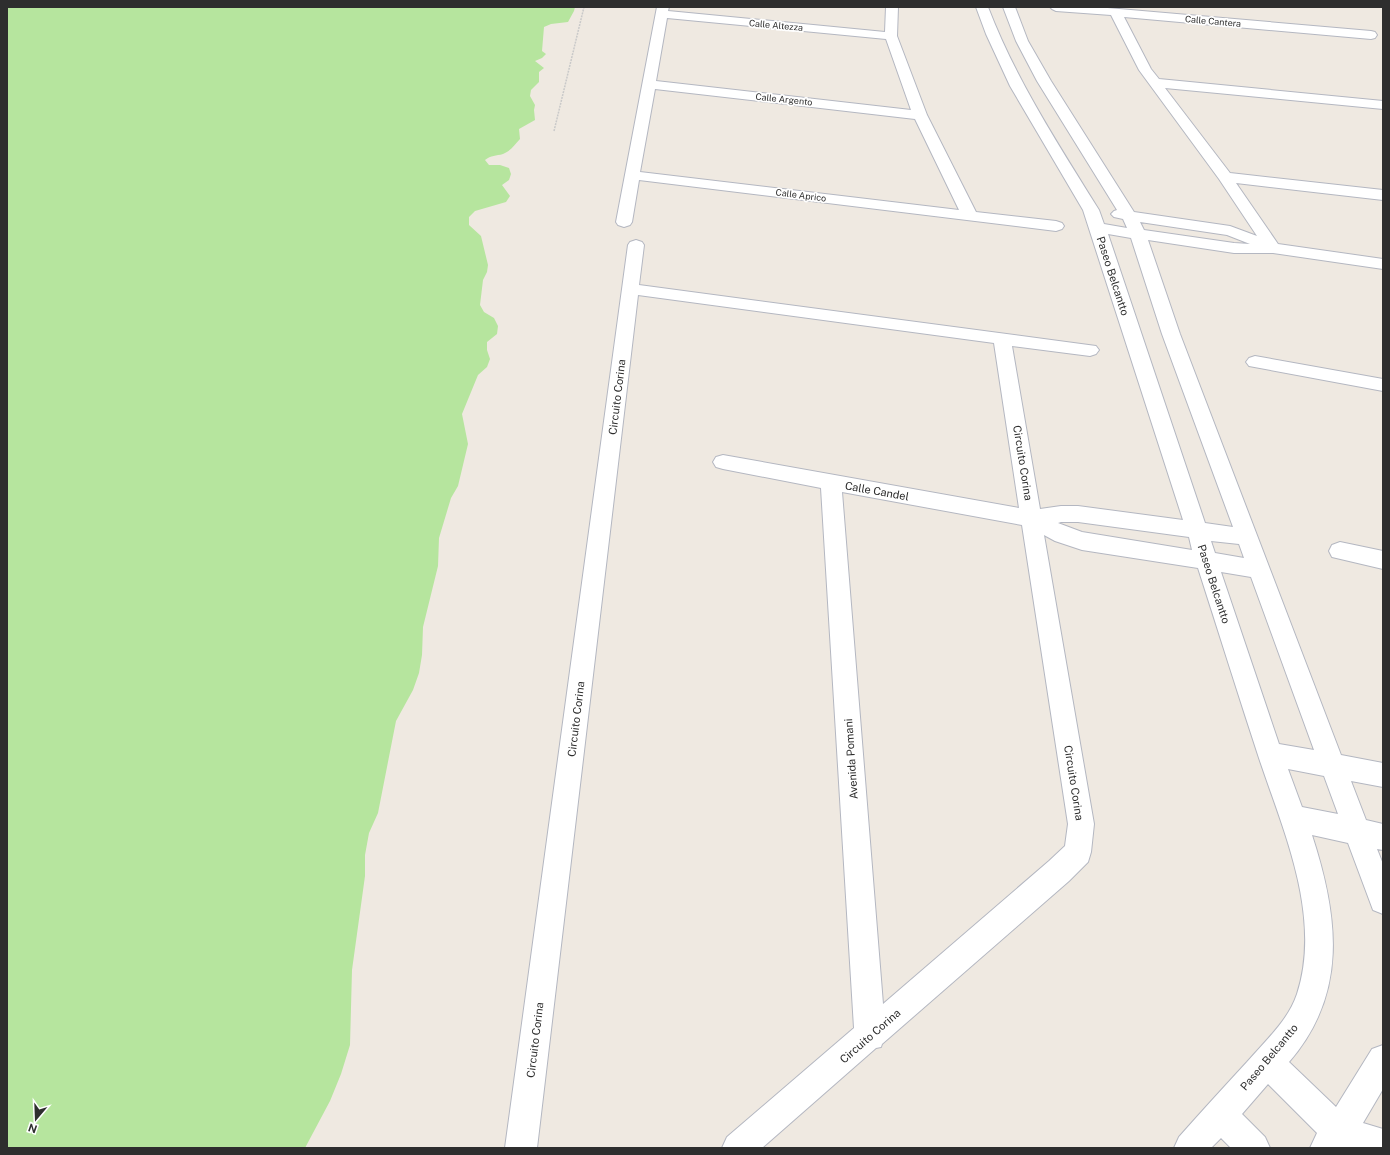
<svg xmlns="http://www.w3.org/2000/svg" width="1390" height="1155" viewBox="0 0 1390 1155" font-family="'Public Sans',sans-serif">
<rect width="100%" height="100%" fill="#efe9e1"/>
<path fill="#b6e59e" d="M7,7H575L574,11L568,22L551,24L544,27L542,51L546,54L542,58L535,61L544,68L539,72V82L531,90L530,96L535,105L534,110L535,120L519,129L520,139C514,145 511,151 503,154C496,156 491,155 485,160L489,165H500L509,168L511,174L509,180L502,185L510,196L506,202L475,211L469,217V225L481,236L488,265L487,272L483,280L480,305L484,312L494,318L498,326L497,334L487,342V350L490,359L487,367L478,375L462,414L468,444L458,486L451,498L439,538L438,566L423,627L422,655L419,673L413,690L396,721L378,813L369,833L365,855V876L352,970L350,1045L341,1074L330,1101L305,1148H7Z"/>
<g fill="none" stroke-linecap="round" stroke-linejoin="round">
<g stroke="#b4b7c1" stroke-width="2">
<g id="minor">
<path d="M657,7H669L668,11L885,32L886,7H898L897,36L927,115L976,212L1056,221L1062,223L1064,226L1062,229L1056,231L639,180L632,222L630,225L624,227L618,225L616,222ZM667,18L886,39L911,110L656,81ZM655,89L915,119L959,210L640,172Z"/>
<path d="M976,7H988C1016,80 1058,144 1099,210L1104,224L1127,228L1123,219L1114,217L1111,214L1114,211L1117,210L1037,81L1016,41L1003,7H1015L1028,41L1051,81L1134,212L1230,226L1257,236L1219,179L1139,70L1111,15L1056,11L1052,9L1050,7H1096L1371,31L1375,32L1377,35L1375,38L1371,39L1124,17L1151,69L1159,79L1383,101V109L1165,88L1230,173L1383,190V200L1236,183L1278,244L1383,259V269L1273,253H1234L1148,240L1180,334L1341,755L1383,763V787L1351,781L1366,820L1383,824V850L1377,849L1383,864V914L1373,910L1348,843L1312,835C1338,915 1349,993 1289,1062L1336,1107L1372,1049L1383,1045V1089L1363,1123L1383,1129V1148H1310L1317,1133L1268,1084L1242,1114L1265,1137L1270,1148H1231L1221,1138L1211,1148H1174L1179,1137C1201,1112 1224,1087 1247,1062C1265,1041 1288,1021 1297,994C1323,914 1281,826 1257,752C1237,691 1218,630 1198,568L1082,550L1055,541L1044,535L1094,824L1091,852L1088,862L1069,881L882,1044L881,1047L876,1048L762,1148H722L727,1137L854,1028L821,488L723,469L716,467L713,462L716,457L723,455L1019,508L994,343L638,295L537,1148H505L628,245L630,242L636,240L642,242L644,245L639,285L1096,346L1099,350L1096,354L1090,356L1012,346L1040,509L1061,506H1078L1183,520L1083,210L1010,86L986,34ZM1140,222L1227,235L1250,244L1234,243L1144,230ZM1108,234L1131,238L1162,334L1233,527L1205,523ZM842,492L1022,525L1068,824L1065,846L1049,861L883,1004ZM1061,522H1078L1189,537L1192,550L1082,532L1058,523ZM1211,541L1239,544L1244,558L1215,553ZM1221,572L1251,577L1314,750L1279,744ZM1288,769L1324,776L1338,814L1302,807Z"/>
<path d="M1255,356L1383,379V391L1249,366L1246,362L1249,358Z"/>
<path d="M1340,542L1383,551V569L1332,557L1329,551L1332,545Z"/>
</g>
</g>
<path stroke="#c9c9c9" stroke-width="1.5" stroke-dasharray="2 1" stroke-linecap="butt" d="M554,131L584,7"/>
<use href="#minor" fill="#fff" fill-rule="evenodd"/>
</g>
<g text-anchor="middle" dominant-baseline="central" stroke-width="3.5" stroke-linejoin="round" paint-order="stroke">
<g font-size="9" fill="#2e2e2e" stroke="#fff">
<text transform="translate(1213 21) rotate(5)">Calle Cantera</text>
<text transform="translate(776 25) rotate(5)">Calle Altezza</text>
<text transform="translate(784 99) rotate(6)">Calle Argento</text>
<text transform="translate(801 195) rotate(7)">Calle Aprico</text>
</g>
<g font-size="11" fill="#2e2e2e" stroke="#fff">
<text transform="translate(1113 276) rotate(72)">Paseo Belcantto</text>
<text transform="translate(617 397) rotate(-83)">Circuito Corina</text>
<text transform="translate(1023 463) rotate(81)">Circuito Corina</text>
<text transform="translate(877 491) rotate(10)">Calle Candel</text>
<text transform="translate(1214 584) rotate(72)">Paseo Belcantto</text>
<text transform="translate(576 719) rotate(-83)">Circuito Corina</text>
<text transform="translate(851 759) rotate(-94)">Avenida Pomani</text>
<text transform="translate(1074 783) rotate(81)">Circuito Corina</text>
<text transform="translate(870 1036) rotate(-41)">Circuito Corina</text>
<text transform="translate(535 1040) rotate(-83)">Circuito Corina</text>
<text transform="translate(1269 1057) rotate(-50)">Paseo Belcantto</text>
</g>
</g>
<rect width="1390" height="1155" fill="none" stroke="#2e2e2e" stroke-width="16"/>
<g transform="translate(36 1119) rotate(199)" stroke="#ffffff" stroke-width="3" paint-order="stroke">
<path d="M0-3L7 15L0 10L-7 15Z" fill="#2e2e2e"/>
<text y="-6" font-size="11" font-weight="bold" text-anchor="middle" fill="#2e2e2e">N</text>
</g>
</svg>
